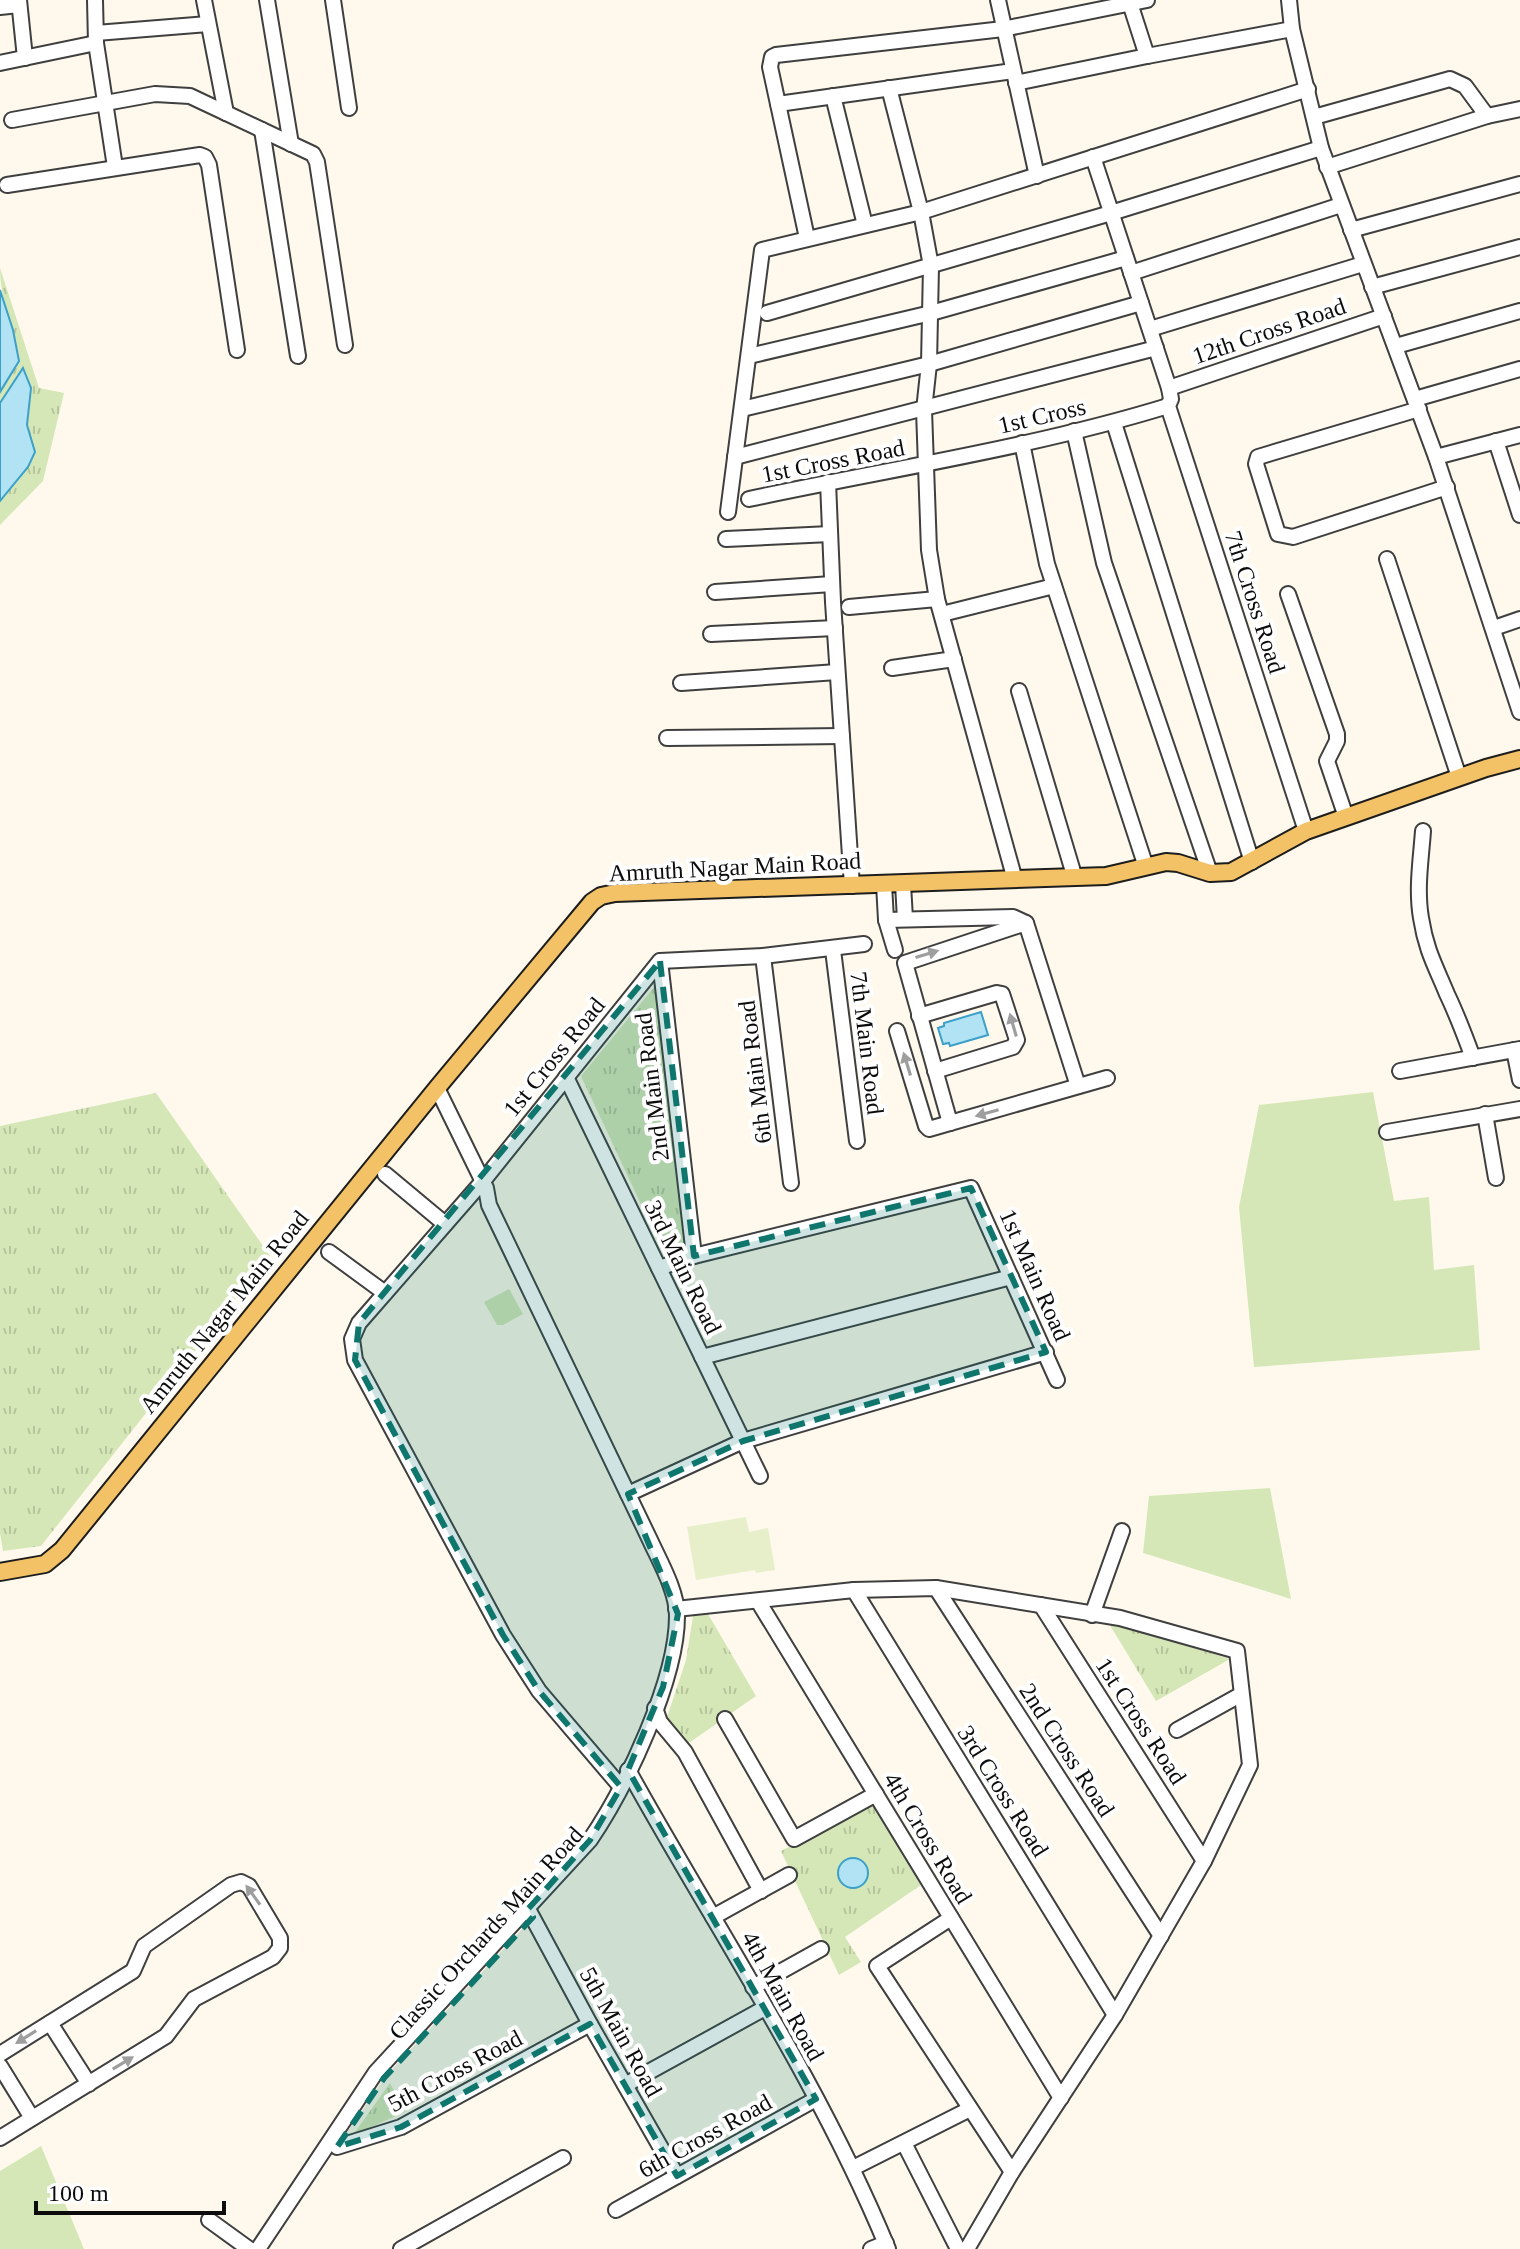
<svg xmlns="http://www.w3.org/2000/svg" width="1520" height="2249" viewBox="0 0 1520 2249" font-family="Georgia,serif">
<defs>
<pattern id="park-tufts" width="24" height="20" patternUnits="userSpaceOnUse" patternTransform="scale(2)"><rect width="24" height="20" fill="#d5e7b7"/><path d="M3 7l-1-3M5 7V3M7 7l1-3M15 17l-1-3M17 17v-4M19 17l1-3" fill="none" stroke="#b6c59c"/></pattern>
</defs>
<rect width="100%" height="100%" fill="#fef9ec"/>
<g fill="#d5e7b7">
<path d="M1373,1092L1394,1201L1429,1197L1434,1270L1474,1265L1480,1350L1254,1367L1239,1207L1259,1105Z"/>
<path d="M509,1289L523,1314L503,1325H497L484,1302Z"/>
<path d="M1270,1488L1291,1599L1143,1553L1149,1496Z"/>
<path d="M41,2146L84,2249H0V2171Z"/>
</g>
<g fill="url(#park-tufts)">
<path d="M0,268L39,388L64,393L43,481L0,525V501L28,467L35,452L27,425L30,388L22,369L0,403V392L19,361C13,329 0,300 0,268Z"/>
<path d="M655,986L686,1254L667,1260L581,1076Z"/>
<path d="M156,1093L270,1256L41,1546L3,1551L0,1533V1126Z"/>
<path d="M708,1614L756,1696L686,1745L665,1723L686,1660L693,1616Z"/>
<path d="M1108,1622L1230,1659L1156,1701Z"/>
<path d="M873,1804L921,1885L845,1937L861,1962L839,1975L781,1851Z"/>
<path d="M390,2083L405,2112L353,2135Z"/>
</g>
<path fill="#e6efc9" d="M746,1517L749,1532L768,1528L775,1570L756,1573L755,1570L696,1580L687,1527Z"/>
<g fill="#b2e3f4" stroke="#3ca0c9" stroke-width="2">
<path d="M0,290L13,330L19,361L0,392Z"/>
<path d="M23,368L31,388L27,425L35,452L28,467L0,501V403Z"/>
<path d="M981,1012L988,1035L950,1046L949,1043L943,1044L938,1028L944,1026V1023Z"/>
<circle cx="853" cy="1873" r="15"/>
</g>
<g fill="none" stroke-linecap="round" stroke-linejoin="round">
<g stroke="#3f3f3f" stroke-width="18">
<g id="minor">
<path d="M19,0L25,58"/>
<path d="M95,0L96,43L115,167"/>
<path d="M204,0L226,113"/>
<path d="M267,0L291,144"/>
<path d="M333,0L349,108"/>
<path d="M998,0L1037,176"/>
<path d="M1129,0L1147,56L1292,29L1321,148L1436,457L1520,712"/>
<path d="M1289,0L1292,29"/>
<path d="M0,7L19,5"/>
<path d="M96,33L208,24"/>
<path d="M0,63L96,43"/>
<path d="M1016,83L1147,56"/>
<path d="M833,96L865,225"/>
<path d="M778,104L1013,71"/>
<path d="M1314,117L1450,79L1465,86L1487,116"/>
<path d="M12,120L155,94L190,96L313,154L317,162L345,345"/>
<path d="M262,130L298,356"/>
<path d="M1093,157L1169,388L1171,399L1168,406L1306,831"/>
<path d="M1327,167L1487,116L1520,109"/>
<path d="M7,185L200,155L205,157L209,165L237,350"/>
<path d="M1351,230L1520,184"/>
<path d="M807,238L770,67L772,57L776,55L1003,29L1147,0"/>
<path d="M1131,273L1341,205"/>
<path d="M1372,287L1520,247"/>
<path d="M767,313L1111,213L1321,148"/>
<path d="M1150,329L1363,264"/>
<path d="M1396,346L1520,311"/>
<path d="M749,356L931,313L1126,258"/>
<path d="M1169,388L1384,316"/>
<path d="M1415,399L1520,369"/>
<path d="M742,409L929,364L1141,303"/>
<path d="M1419,409L1258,457L1256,464L1278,534L1293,537L1447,487"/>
<path d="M1114,423L1252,862"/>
<path d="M1074,431L1104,563L1210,873"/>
<path d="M1496,441L1520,515"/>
<path d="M1022,443L1047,564L1146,867"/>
<path d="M735,457L1156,348"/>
<path d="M1436,457L1520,435"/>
<path d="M828,482L833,602L852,886"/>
<path d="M749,499C889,469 1031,448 1168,406"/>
<path d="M728,512L762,250L921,212L889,88"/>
<path d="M726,539L830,534"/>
<path d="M1387,559L1459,777"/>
<path d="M715,592L832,584"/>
<path d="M1288,594L1337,734V741L1327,761L1346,817"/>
<path d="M849,607L937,599"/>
<path d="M942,614L1054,586"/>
<path d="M1494,628L1520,619"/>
<path d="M711,634L835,628"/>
<path d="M892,668L954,659"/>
<path d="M681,683L837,672"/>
<path d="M1019,691L1074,875"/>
<path d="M667,738L842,736"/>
<path d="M1423,831C1421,859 1416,889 1421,918C1426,950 1435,965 1447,994C1457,1015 1465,1036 1473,1058"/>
<path d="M1015,880L937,599L929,550L924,410L929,364L931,266L921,212L1308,89"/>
<path d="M884,884L886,920L895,950"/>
<path d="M903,884L905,919"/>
<path d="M886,920L1013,917L1026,923L1078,1086"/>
<path d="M833,950L857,1141"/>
<path d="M763,956L791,1183"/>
<path d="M660,961L694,1256"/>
<path d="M919,1016L997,993L1002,994L1017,1040L1013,1047L935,1071"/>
<path d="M897,1031L926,1126L929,1129L1107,1078"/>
<path d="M1514,1050L1520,1080"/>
<path d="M1400,1071L1520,1049"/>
<path d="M566,1077L760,1476"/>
<path d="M1485,1114L1496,1178"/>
<path d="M950,1123L905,963L1026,923"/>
<path d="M1387,1132L1520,1109"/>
<path d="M385,1174L445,1224"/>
<path d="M329,1252L385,1293"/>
<path d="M659,1268L694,1256L971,1188L1057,1380"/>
<path d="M702,1357L1011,1277"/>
<path d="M628,1494L743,1441L1046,1352"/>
<path d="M936,1588L1161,1936"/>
<path d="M854,1590L1115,2015"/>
<path d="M758,1601L1061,2098"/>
<path d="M1041,1605L1204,1861"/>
<path d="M676,1609L854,1590L936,1588L1120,1618L1237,1651L1250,1765L1204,1861L1115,2015L1012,2172L967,2249"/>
<path d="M1092,1615L1122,1531"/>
<path d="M655,1708L660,1722L685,1752L761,1891"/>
<path d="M725,1719L794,1839L876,1794"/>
<path d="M1177,1730L1240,1695"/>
<path d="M628,1770C716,1929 819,2081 888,2249"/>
<path d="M621,1787L539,1691L503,1635L355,1360L352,1339L359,1323L483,1181L660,961L763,956L864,944"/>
<path d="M528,1909L590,2024L677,2176"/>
<path d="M713,1917L789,1875"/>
<path d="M951,1918L877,1966L1012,2172"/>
<path d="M753,1987L821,1949"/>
<path d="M50,2023L89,2084"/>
<path d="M0,2054L133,1971L144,1946L231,1885L241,1882L249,1886L280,1938V1948L273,1957L194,1999L166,2036L0,2138"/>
<path d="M0,2066L32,2118"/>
<path d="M625,2085L765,2008"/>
<path d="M904,2143L958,2249"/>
<path d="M337,2147L401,2127L590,2024"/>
<path d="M853,2168L970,2109"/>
<path d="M616,2210L816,2099"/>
<path d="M209,2220L249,2249"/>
<path d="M258,2249L376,2072L590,1840C626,1787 677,1680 677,1616C677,1591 660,1562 650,1540L489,1205L486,1188L437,1088"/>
<path d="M401,2249L563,2158"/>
<path d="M871,2249L886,2243"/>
</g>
</g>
<g stroke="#1d1d1d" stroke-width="20">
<path id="major" d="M0,1572L45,1564L62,1550L437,1088L592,902L601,896L615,893L1106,876L1166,862L1178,863L1210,873L1231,872L1306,831L1486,768L1520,759"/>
</g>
<use href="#minor" stroke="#fff" stroke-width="14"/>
<use href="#major" stroke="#f4c266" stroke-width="16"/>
</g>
<defs><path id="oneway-solid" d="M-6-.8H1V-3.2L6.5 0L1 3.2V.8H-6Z" transform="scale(2)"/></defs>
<g fill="#9e9e9e">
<use href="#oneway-solid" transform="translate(927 954) rotate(-17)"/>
<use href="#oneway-solid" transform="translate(1013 1025) rotate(-106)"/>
<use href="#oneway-solid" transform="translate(907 1064) rotate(-107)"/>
<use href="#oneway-solid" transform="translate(987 1113) rotate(164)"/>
<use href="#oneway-solid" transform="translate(253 1895) rotate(-126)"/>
<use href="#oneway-solid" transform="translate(26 2037) rotate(148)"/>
<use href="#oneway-solid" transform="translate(123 2063) rotate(-31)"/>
</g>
<path fill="#0f766e" fill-opacity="0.2" stroke="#0f766e" stroke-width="6" stroke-dasharray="16 10" stroke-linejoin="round" d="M660,961L694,1256L971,1188L1046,1352L743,1441L628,1494L678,1614L663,1687L628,1770L816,2099L677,2176L590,2024L401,2127L337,2147L384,2078L533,1917L528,1909L590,1840L621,1787L539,1691L503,1635L355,1360L359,1323Z"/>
<g text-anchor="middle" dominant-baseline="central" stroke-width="8" stroke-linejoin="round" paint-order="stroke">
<g font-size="24" fill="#0c0c0c" stroke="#fff">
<text transform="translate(1269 331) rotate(-19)">12th Cross Road</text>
<text transform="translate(1042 416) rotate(-13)">1st Cross</text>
<text transform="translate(833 461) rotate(-11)">1st Cross Road</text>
<text transform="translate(1255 602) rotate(72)">7th Cross Road</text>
<text transform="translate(735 867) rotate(-3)">Amruth Nagar Main Road</text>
<text transform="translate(867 1043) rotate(83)">7th Main Road</text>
<text transform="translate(554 1057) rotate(-51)">1st Cross Road</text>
<text transform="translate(755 1072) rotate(-97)">6th Main Road</text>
<text transform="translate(652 1087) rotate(-97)">2nd Main Road</text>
<text transform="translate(683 1267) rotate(64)">3rd Main Road</text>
<text transform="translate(1035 1275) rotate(66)">1st Main Road</text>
<text transform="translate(224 1312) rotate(-51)">Amruth Nagar Main Road</text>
<text transform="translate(1141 1721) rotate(57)">1st Cross Road</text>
<text transform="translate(1067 1750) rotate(57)">2nd Cross Road</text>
<text transform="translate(1003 1791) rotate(58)">3rd Cross Road</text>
<text transform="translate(928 1838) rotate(59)">4th Cross Road</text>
<text transform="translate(486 1933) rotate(-48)">Classic Orchards Main Road</text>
<text transform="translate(783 1996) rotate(61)">4th Main Road</text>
<text transform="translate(621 2032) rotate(61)">5th Main Road</text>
<text transform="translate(455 2071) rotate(-28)">5th Cross Road</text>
<text transform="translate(705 2136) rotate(-29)">6th Cross Road</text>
</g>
</g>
<path d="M36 2201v12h188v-12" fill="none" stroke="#0c0c0c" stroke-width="4"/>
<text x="48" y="2201" font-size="24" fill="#0c0c0c" stroke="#ffffff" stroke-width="6" paint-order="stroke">100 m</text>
</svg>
